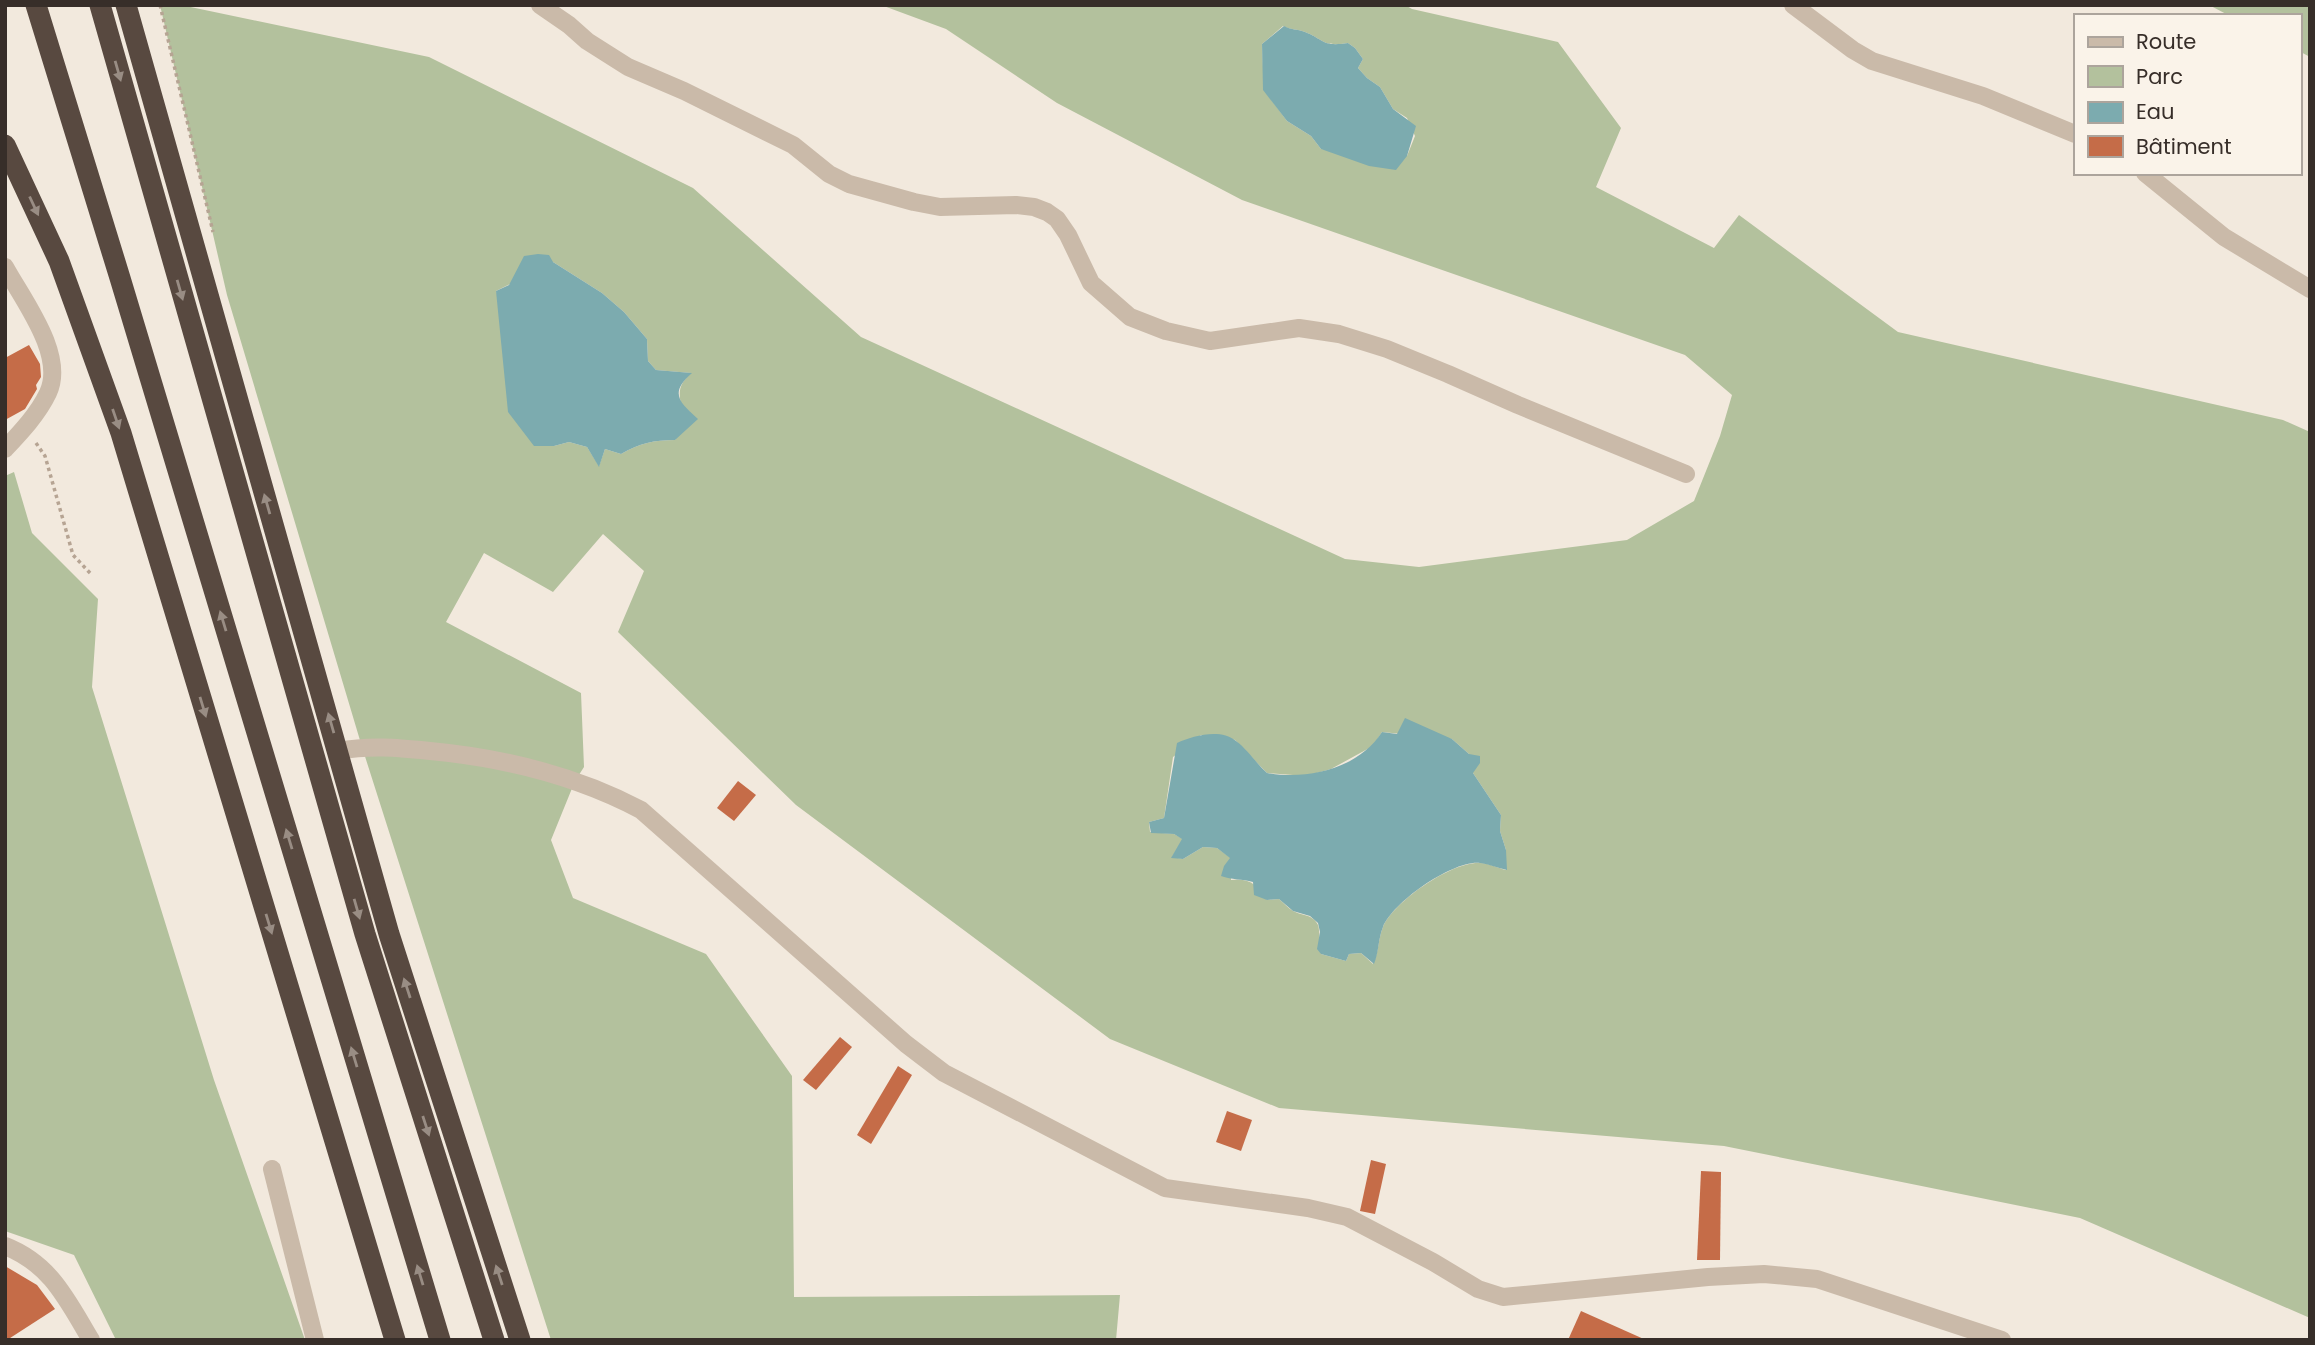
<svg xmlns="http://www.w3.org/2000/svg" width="2315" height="1345" viewBox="0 0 2315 1345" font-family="Poppins,sans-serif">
<rect width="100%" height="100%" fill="#f2e9dd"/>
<g fill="#b3c19d" fill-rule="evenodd">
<path d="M160,5H181L429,57L693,188L861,337L1345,559L1419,567L1627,540L1694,501L1720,436L1732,395L1685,355L1242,200L1057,103L946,29L881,5H1405L1412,9L1558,42L1621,128L1596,187L1714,248L1739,215L1898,332L2283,420L2310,432V1318L2080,1218L1724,1146L1279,1108L1110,1039L796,805L618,632L644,571L603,534L553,592L484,553L446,622L581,693L584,767L575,781L551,840L573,898L706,954L792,1076L794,1297L1120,1295L1116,1340H551L362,747L227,295ZM1283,26C1291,30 1297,29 1305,32C1325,40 1322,47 1348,43L1355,48L1363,59L1358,68L1367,78L1380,87L1393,109L1407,118L1415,136L1407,156L1321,149L1311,136L1287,121L1264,90L1262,44ZM553,262L602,293L624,312L647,339L648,361L656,370L691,373C680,384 678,389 681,405L690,412L675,440C654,440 640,443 621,454L605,449L599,466L587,447L569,442L554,446L496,291ZM1382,732L1452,739L1469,754L1473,773L1501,815L1500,831L1506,850V870C1498,868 1488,863 1480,863C1452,861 1393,902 1383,927C1378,939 1379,952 1373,964L1361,953L1349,954L1346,961L1321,954C1319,945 1320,930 1318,925C1313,914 1302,916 1293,911C1288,908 1284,903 1279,899L1267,900C1256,884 1251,878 1231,880V858L1217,848L1203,847L1183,859L1172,857L1183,839L1174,834L1150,832L1149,822L1164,818L1173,757L1201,735H1220L1235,740L1267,773L1306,776L1331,769L1373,746Z"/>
<path d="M2209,5H2310V57L2299,51V16H2230Z"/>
<path d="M14,472L32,533L98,599L92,687L214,1080L305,1340H116L74,1255L5,1231V476Z"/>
</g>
<g fill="#7cabaf">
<path d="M1284,26C1291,30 1297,29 1305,32C1325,40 1322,47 1348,43L1355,48L1363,59L1358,68L1367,78L1380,87L1393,109L1416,126L1407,156L1396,170L1369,166L1321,149L1311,136L1287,121L1263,90L1262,44Z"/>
<path d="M538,254L549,255L553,262L602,293L624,312L647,339L648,361L656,370L692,373C669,393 679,402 698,419L675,440C654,440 640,443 621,454L605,449L599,467L587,447L569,442L554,446H534L508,412L496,291L509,285L524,256Z"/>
<path d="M1405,718L1452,739L1469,754L1480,756V763L1473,773L1501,815L1500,831L1506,850L1507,870C1498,868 1489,864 1480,863C1453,860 1393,902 1383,927C1378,939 1379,952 1374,964L1361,953L1349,954L1346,961L1321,954L1317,949L1320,932L1318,923L1310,916L1293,911L1279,899L1267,900L1254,895L1253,882C1242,879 1232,880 1221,876L1224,866L1230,858L1217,848L1203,847L1183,859L1171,858L1182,839L1174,834L1151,833L1149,822L1164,818L1177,743C1193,736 1220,728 1236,741C1247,749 1256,763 1267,773C1308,780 1358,769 1382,732L1397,734Z"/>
</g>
<g fill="#c56c48">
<path d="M29,345L40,364L41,377L36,385L37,389L25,409L5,420V358Z"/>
<path d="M738,781L756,795L734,821L717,808Z"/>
<path d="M840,1037L852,1047L816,1090L803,1080Z"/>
<path d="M898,1066L912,1075L871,1144L857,1135Z"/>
<path d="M1227,1111L1252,1120L1241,1151L1216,1142Z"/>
<path d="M1371,1160L1386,1164L1375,1214L1360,1211Z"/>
<path d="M1701,1171L1721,1172L1720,1260H1697Z"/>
<path d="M5,1266L37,1285L55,1309L7,1340H5Z"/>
<path d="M1581,1311L1646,1340H1568Z"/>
</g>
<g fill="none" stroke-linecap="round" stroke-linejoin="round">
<g stroke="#b6a493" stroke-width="3.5" stroke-dasharray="3.5 3.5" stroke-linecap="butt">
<path d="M160,5L213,232"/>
<path d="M36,443L45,456L73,555L91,574"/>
</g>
<g stroke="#cabaa9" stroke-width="18">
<path d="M540,5L569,25L587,41L628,67L684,91L793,145L829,174L849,184L914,202L940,207L1016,205L1034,207L1047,212L1057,219L1068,235L1091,283L1130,317L1166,331L1210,341L1299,328L1339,334L1387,349L1448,374L1518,405L1686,474"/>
<path d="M1793,5L1853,50L1872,61L1983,96L2075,134"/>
<path d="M2145,173L2224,237L2310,289"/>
<path d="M5,267C23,300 66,355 48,393C38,414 21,432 5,449"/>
<path d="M339,751C370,745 399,748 430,751C504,758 575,775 641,810L906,1044L944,1073L1165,1188L1308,1208L1347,1217L1433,1262L1478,1289L1503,1297L1708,1277L1764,1274L1817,1279L2002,1340"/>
<path d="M272,1169L315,1340"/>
<path d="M5,1246C51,1264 67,1300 91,1340"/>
</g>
<g stroke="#584940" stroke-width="21">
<path d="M36,5L120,278L440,1340"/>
<path d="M100,5L365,934L494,1340"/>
<path d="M126,5L389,934L520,1340"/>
<path d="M5,145L59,261L121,433L395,1340"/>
</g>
</g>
<defs><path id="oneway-solid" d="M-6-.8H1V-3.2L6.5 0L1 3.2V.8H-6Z" transform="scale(1.75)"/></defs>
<g fill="#998d84">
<use href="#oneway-solid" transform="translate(118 71) rotate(74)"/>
<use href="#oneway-solid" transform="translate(34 206) rotate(65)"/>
<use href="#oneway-solid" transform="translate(180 290) rotate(74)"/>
<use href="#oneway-solid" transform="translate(116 419) rotate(71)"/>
<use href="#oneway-solid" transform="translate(267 504) rotate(-106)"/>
<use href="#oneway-solid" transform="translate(223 621) rotate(-107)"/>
<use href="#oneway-solid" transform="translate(203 707) rotate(73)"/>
<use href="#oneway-solid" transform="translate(331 723) rotate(-106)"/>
<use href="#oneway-solid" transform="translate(289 839) rotate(-107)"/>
<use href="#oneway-solid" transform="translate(357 909) rotate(74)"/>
<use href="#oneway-solid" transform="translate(269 924) rotate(73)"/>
<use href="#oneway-solid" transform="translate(407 988) rotate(-108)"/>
<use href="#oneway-solid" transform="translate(354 1057) rotate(-107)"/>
<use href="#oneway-solid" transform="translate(426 1126) rotate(72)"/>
<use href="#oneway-solid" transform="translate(420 1275) rotate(-107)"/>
<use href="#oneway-solid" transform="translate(499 1275) rotate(-108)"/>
</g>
<rect width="2315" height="1345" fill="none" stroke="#372e29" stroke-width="14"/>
<rect x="2074" y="14" width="228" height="161" fill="#faf3e9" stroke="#aca49c" stroke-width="2"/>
<rect x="2088" y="37" width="35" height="10" fill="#cabaa9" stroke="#aca49c" stroke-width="2"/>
<text x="2136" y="49" font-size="21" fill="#372e29">Route</text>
<rect x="2088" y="66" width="35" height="21" fill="#b3c19d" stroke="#aca49c" stroke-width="2"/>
<text x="2136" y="84" font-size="21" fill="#372e29">Parc</text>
<rect x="2088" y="102" width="35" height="21" fill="#7cabaf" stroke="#aca49c" stroke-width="2"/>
<text x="2136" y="119" font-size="21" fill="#372e29">Eau</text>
<rect x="2088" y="136" width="35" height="21" fill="#c56c48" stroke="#aca49c" stroke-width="2"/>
<text x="2136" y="154" font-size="21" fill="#372e29">Bâtiment</text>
</svg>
